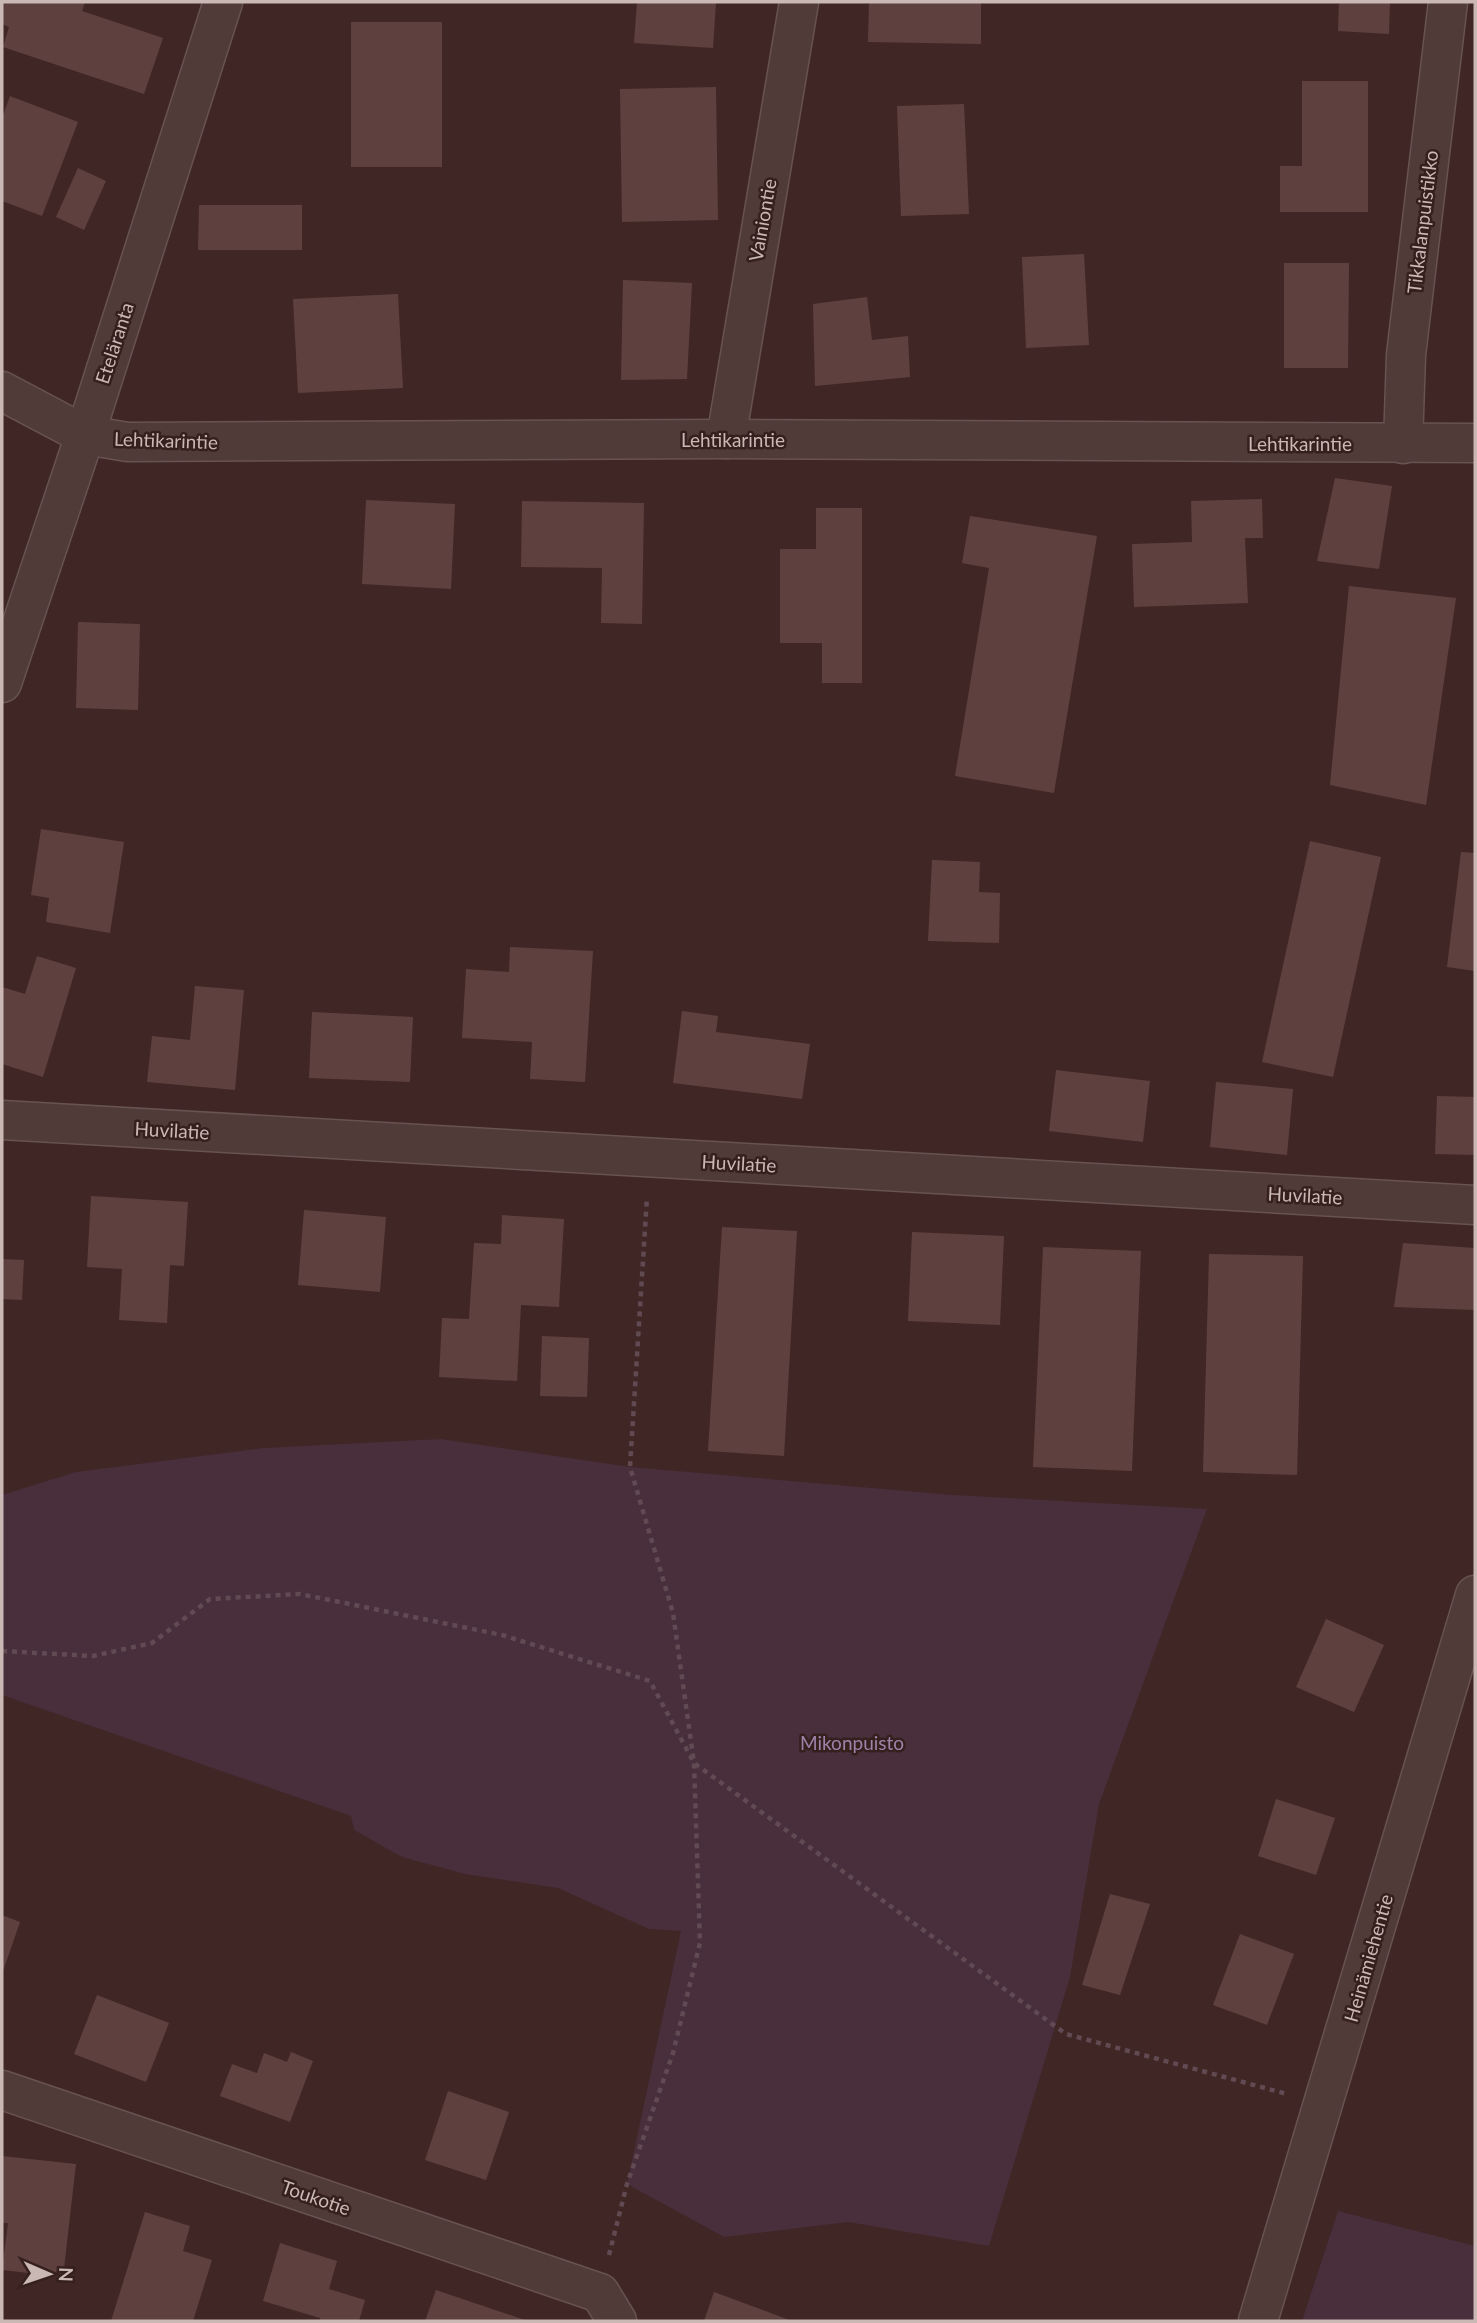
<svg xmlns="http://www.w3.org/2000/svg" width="1477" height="2323" viewBox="0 0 1477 2323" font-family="Lato,sans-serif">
<rect width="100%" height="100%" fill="#402625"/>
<g fill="#492e3c">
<path d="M441,1439L630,1467L953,1495L1207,1509L1099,1804L1070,1977L989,2246L848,2222L724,2237L627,2184L681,1931L649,1929L558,1888L465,1874L402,1857L354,1830L351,1816L2,1695V1495L76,1472L264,1448Z"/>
<path d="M1338,2211L1475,2246V2321H1302Z"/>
</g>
<g fill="#5e413f">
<path d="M2,2H85L82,11L163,38L144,94L3,47L9,27L2,24Z"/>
<path d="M637,2H716L713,48L634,43Z"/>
<path d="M869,2H981V44L868,42Z"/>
<path d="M1339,2H1390L1389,34L1338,31Z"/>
<rect x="351" y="22" width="91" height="145"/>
<path d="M1302,81H1368V212H1280V166H1302Z"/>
<path d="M716,87L718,220L622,222L620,89Z"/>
<path d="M10,96L78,122L42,216L2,201V118Z"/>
<path d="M964,104L969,214L901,216L897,106Z"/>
<path d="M78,168L106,181L84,230L56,217Z"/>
<path d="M199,205H302V250H198Z"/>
<path d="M1084,254L1089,345L1026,348L1022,257Z"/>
<path d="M1284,263H1349L1348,368H1284Z"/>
<path d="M623,280L692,283L687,379L621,380Z"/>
<path d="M398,294L403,388L298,393L293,299Z"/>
<path d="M867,297L872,340L908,336L910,377L815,386L813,304Z"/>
<path d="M1335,478L1392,486L1379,569L1317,561Z"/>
<path d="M1262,499L1263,538H1245L1248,603L1134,607L1132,544L1192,542L1191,501Z"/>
<path d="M366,500L455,504L451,589L362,584Z"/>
<path d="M522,501L644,503L642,624L601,623L602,568L521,567Z"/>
<path d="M816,508H862V683H822V643H780V549H816Z"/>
<path d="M970,516L1097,536L1054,793L955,776L989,568L962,563Z"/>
<path d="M1349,586L1456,598L1426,805L1330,785Z"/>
<path d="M78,622L140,624L138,710L76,708Z"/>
<path d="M41,829L124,842L110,933L46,922L49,898L31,895Z"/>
<path d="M1310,841L1381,857L1333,1077L1262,1062Z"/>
<path d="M1461,852L1475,853V971L1447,967Z"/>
<path d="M932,860L980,862L979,892L1000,893L999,943L928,941Z"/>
<path d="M510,947L593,951L585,1082L530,1079L532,1042L462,1038L466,969L509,972Z"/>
<path d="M37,956L76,968L43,1077L2,1064V987L25,994Z"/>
<path d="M195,986L244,990L235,1090L147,1082L152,1036L190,1040Z"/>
<path d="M682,1011L718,1016L716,1032L810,1044L802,1099L673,1083Z"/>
<path d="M312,1012L413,1017L410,1082L309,1078Z"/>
<path d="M1056,1070L1150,1081L1143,1142L1049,1131Z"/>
<path d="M1216,1082L1293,1089L1287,1155L1210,1147Z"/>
<path d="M1437,1096L1475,1097V1155L1435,1154Z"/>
<path d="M91,1196L188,1202L184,1266L170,1265L167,1323L119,1320L122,1269L87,1267Z"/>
<path d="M304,1210L386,1217L380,1292L298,1285Z"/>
<path d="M502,1215L564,1219L559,1307L521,1305L517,1381L439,1377L442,1318L469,1319L474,1243L501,1244Z"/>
<path d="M722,1227L797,1231L784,1456L708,1451Z"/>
<path d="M912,1232L1004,1236L1000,1325L908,1321Z"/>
<path d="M1403,1243L1475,1248V1310L1394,1307Z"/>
<path d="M1043,1247L1141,1251L1132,1471L1033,1467Z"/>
<path d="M1209,1254L1303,1256L1297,1475L1203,1472Z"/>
<path d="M2,1259L24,1260L22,1300L2,1299Z"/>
<path d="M542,1336L589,1338L587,1397L540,1396Z"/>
<path d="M1326,1619L1384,1645L1354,1712L1296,1687Z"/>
<path d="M1276,1799L1335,1818L1316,1875L1258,1856Z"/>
<path d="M1110,1894L1150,1904L1120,1995L1082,1985Z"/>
<path d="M2,1915L20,1922L2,1974Z"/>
<path d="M1240,1934L1294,1954L1267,2025L1213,2005Z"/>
<path d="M97,1995L169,2023L146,2082L74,2054Z"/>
<path d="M291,2052L313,2061L290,2122L220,2096L232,2064L257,2073L264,2053L287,2062Z"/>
<path d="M448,2091L509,2112L486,2180L425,2160Z"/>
<path d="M2,2156L76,2164L63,2277L2,2270L8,2223H2Z"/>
<path d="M145,2212L190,2226L183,2251L212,2260L193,2321H111Z"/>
<path d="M280,2243L337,2261L329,2289L365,2300L359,2321H320V2318L263,2301Z"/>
<path d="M436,2290L528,2321H425Z"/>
<path d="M714,2292L792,2321H704Z"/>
</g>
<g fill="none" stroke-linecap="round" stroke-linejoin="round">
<g stroke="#675351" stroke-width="41">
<g id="street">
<path d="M2,391L85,435L128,442L726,439L1475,443"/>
<path d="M726,439L799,2"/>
<path d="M1403,444L1406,355L1448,2"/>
<path d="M2,683L85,435L223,2"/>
<path d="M2,1120L1475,1205"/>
<path d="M2,2090L600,2293L617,2321"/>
<path d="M1258,2321L1475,1595"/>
</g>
</g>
<g stroke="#624a53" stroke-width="4.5" stroke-dasharray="5 5" stroke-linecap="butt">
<path d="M2,1651L93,1656L152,1643L210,1599L300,1594L502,1635L650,1681L694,1763L1066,2034L1287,2094"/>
<path d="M609,2255L627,2184L673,2053L700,1943L694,1763L673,1613L630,1467L647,1197"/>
</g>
<use href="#street" stroke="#503b39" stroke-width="38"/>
</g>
<g text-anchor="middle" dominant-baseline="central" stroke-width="5" stroke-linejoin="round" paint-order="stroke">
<g font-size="19" fill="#cab8b5" stroke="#35201e">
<text transform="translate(762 220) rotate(-80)">Vainiontie</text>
<text transform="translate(1422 222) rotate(-83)">Tikkalanpuistikko</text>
<text transform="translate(114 343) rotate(-72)">Eteläranta</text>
<text x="733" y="439">Lehtikarintie</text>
<text transform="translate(166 440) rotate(2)">Lehtikarintie</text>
<text x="1300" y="443">Lehtikarintie</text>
<text transform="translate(172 1130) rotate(3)">Huvilatie</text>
<text transform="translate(739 1163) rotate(3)">Huvilatie</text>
<text transform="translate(1305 1195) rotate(3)">Huvilatie</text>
<text transform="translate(1368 1958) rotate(-74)">Heinämiehentie</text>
<text transform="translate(316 2197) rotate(19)">Toukotie</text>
</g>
<g font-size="19" fill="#9f82aa" stroke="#35201e">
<text x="852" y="1742">Mikonpuisto</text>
</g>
</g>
<rect width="1477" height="2323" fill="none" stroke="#cab8b5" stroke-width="7"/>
<g transform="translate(49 2274) rotate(92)" stroke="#35201e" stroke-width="5" paint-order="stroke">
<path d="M0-5L12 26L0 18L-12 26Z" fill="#cab8b5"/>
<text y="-10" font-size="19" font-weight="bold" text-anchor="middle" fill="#cab8b5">N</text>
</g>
</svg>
